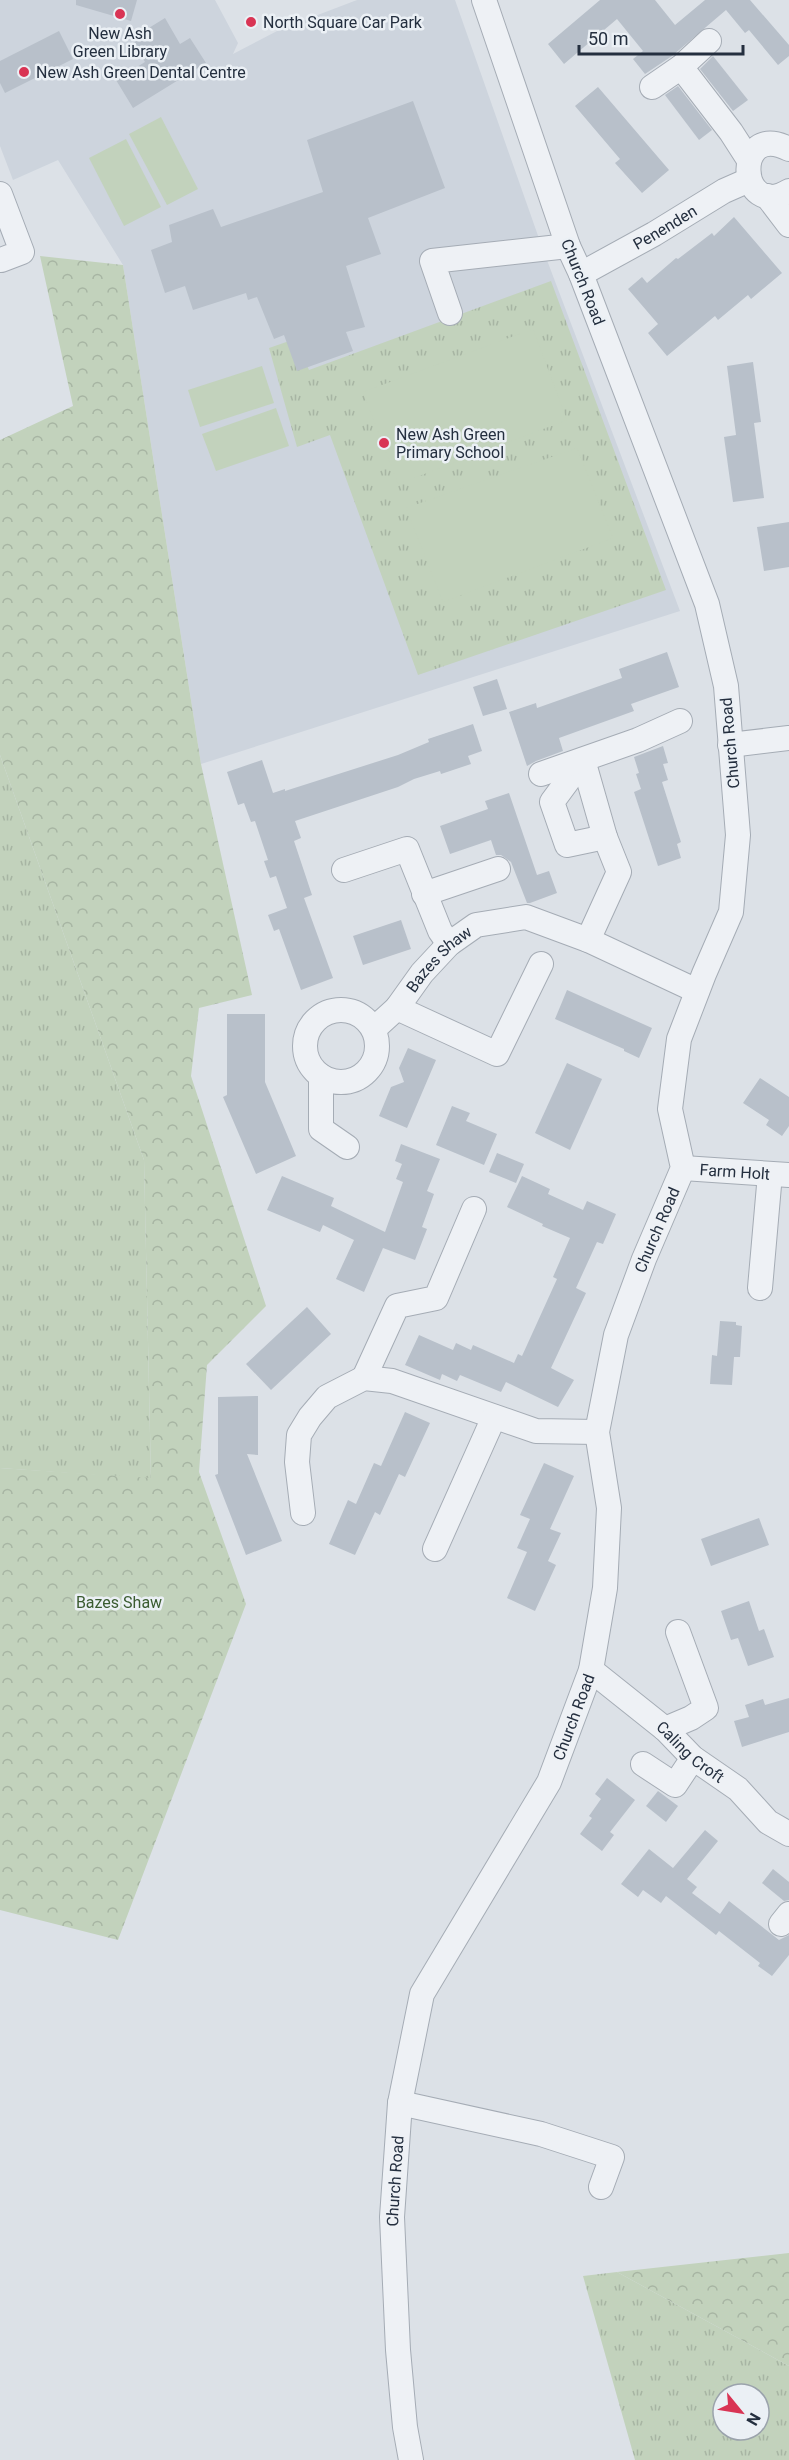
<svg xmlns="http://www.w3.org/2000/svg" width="789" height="2460" viewBox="0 0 789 2460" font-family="Roboto,sans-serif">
<defs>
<pattern id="grass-tufts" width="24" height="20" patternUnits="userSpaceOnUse" patternTransform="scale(1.5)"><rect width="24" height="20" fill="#c2d2bc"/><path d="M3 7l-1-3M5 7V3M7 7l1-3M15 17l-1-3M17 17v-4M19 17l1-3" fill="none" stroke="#a7b5a3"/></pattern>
<pattern id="forest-crowns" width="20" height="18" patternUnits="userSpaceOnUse" patternTransform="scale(1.5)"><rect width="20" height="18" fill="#c2d2bc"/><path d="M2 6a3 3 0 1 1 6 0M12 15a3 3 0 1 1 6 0" fill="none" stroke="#a7b5a3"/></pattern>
</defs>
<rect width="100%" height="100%" fill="#dce1e7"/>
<path fill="#cdd4dd" d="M0,0H215L238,43L233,54L281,29L357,0H455L542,247L680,611L201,764L123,265L58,160L13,180L0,146Z"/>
<g fill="url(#grass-tufts)" fill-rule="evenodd">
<path d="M551,281L666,590L418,675L330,435L297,447L269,348L295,339L309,370Z"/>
<path d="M0,755L144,1160L151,1479L0,1468Z"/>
<path d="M617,2272L789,2366V2460H635L583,2276ZM723,2394H759V2430H723Z"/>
</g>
<g fill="url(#forest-crowns)">
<path d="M40,256L123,265L201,764L252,995L199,1008L191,1076L266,1306L207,1365L199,1472L246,1604L118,1940L0,1910V1468L151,1478L144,1160L0,755V440L73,406Z"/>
<path d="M789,2253V2366L617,2272Z"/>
</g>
<g fill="#c2d2bc">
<path d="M161,117L198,189L167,205L129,134Z"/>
<path d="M126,139L161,207L124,226L89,158Z"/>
<path d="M533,329L567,420L398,484L363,392Z"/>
<path d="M262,366L274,403L200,427L188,390Z"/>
<path d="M276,408L289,446L216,471L202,434Z"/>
<path d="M577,448L613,538L443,602L406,508Z"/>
</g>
<g fill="#b8c0ca">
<path d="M76,0H137L131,21L76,5Z"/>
<path d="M600,0H655L675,25L705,0H750L789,45V56L778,65L749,30L745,33L726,10L672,56L645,74L633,59L643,51L617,19L564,64L548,44Z"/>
<path d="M165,18L180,44L190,38L206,63L133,108L116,80L145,62L131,39Z"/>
<path d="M59,31L73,59L5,93L0,83V61Z"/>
<path d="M713,56L748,100L733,111L700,69Z"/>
<path d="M678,86L712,130L699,140L665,95Z"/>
<path d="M598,87L669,170L642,193L615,163L620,159L575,106Z"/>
<path d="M413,101L445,188L368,218L381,254L346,266L365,327L346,332L353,351L297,371L284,335L274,339L257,297L248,300L246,293L193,310L185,286L165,293L151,250L172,242L169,225L213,209L221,227L323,192L307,140Z"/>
<path d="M734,217L782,273L751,299L748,295L718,320L715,316L667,356L648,333L658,324L628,289L642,277L647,283L676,258L678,259L712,233L714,236Z"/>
<path d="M753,362L761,422L754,423L764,498L733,502L724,437L736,435L727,366Z"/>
<path d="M789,522V567L764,571L757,527Z"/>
<path d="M667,652L679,687L631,704L634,711L559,738L563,751L536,761L527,766L509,712L536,703L537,708L622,678L619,669Z"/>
<path d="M497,679L507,709L483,716L473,687Z"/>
<path d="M473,724L482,751L468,756L471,764L441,774L440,771L414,779L398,787L295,821L301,838L294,841L312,895L304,898L333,978L301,990L279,929L274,931L268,915L287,908L276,876L270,878L264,861L268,860L255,821L251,822L244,803L238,805L227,772L262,760L273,793L285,789V791L398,755L429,742L428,739Z"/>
<path d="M663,746L668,763L663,764L668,780L662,782L681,842L677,844L681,858L658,866L634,792L641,789L636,774L639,773L634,757Z"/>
<path d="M509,793L537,875L549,871L557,893L530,903H527L511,862L501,855H496L491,840L450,854L440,826L488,809L485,801Z"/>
<path d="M401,920L411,949L363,965L353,936Z"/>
<path d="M567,990L652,1028L639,1058L624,1051V1049L555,1019Z"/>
<path d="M227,1014H265V1082L296,1156L256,1174L223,1097L227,1095Z"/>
<path d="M408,1048L436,1060L407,1128L379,1116L391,1087L404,1082L399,1068Z"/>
<path d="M567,1063L602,1079L570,1150L535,1133Z"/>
<path d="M760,1078L789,1097V1126L782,1136L766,1125L769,1120L743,1103Z"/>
<path d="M452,1106L470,1113L466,1121L497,1134L484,1165L436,1145Z"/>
<path d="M401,1144L440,1159L427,1191L434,1194L422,1227L427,1229L415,1260L383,1248L364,1292L336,1279L354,1240L323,1225L320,1232L267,1210L282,1176L334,1198L331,1206L385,1232L403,1182L396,1179L402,1164L395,1161Z"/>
<path d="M497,1153L524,1164L516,1183L489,1172Z"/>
<path d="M522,1176L550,1189L548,1194L583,1210L587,1201L616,1214L603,1244L597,1242L576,1288L586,1293L551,1368L574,1380L558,1407L506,1382L501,1392L460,1375L457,1381L442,1374L440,1380L405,1365L419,1335L453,1350L456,1343L471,1350L473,1345L514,1363L518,1354L522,1356L557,1279L553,1277L570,1238L542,1226L543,1224L507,1207Z"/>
<path d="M307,1307L331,1334L271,1390L246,1364Z"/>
<path d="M720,1321L736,1322V1325L742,1326L740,1357H734L732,1385L710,1384L712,1355L717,1356Z"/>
<path d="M258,1396V1455L247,1454L282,1541L246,1555L215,1475L218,1474V1397Z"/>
<path d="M405,1412L430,1423L405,1477L399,1474L380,1515L375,1512L355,1555L329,1544L348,1500L356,1504L374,1463L381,1466Z"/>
<path d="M544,1463L574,1476L550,1529L561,1533L548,1561L556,1565L535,1611L507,1598L527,1552L517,1548L530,1519L520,1515Z"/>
<path d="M759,1518L769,1545L711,1566L701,1539Z"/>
<path d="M749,1601L759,1631L764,1629L774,1657L748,1666L738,1638L731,1640L721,1611Z"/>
<path d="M789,1698V1732L742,1747L734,1721L749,1717L745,1705L763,1699L765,1705Z"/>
<path d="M607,1778L635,1800L610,1832L614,1835L602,1851L580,1834L592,1818L589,1816L601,1799L595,1794Z"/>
<path d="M658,1791L678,1806L666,1822L646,1806Z"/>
<path d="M705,1830L718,1841L687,1879L697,1887L692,1893L720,1914L729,1901L779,1940L789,1935V1955L772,1976L758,1966L760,1963L719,1931L716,1935L666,1896L661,1903L643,1890L638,1897L621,1884L649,1849L673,1868Z"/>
<path d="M773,1869L789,1882V1900L784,1901L762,1883Z"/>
</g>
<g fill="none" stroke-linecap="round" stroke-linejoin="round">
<g stroke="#a5acb5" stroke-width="26">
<g id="minor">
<path d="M681,67L731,132L749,160"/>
<path d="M652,87L681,67L709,41"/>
<path d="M789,149C732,120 738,222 789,191"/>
<path d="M0,194L22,252L1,260"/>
<path d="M767,196L789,225"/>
<path id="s1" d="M581,274L654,234L724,191L749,180"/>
<path d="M450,313L432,261L568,246"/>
<path d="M730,745L789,738"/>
<path d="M583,760L605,837L619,872L588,940"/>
<path d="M583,760L552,802L567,845L605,837"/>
<path d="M541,774L638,740L680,721"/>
<path d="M344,870L407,849L440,931L449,944"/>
<path d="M424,894L498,869"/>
<path d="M397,1008L497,1054L541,964"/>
<circle cx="341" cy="1046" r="36"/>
<path id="s2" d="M374,1029L397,1008L422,973L449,944L476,925L526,917L588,940L697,991"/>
<path d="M321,1076V1129L347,1147"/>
<path id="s3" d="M683,1168L789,1175"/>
<path d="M760,1288L770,1174"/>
<path d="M364,1378L397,1306L436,1298L474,1209"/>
<path d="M303,1513L297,1462L299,1435L310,1417L327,1397L364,1378L392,1381L536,1431L597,1432"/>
<path d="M435,1549L494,1417"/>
<path id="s4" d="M591,1670L665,1729L693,1758L738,1789L768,1822L789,1834"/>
<path d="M665,1729L691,1718L706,1708L678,1632"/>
<path d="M643,1764L675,1785L693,1758"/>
<path d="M781,1924L789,1914"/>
<path d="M400,2103L541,2134L612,2157L601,2187"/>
<path id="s5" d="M411,2460L405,2427L398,2350L392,2217L400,2103L422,1994L549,1782L591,1670L605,1588L609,1508L597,1432L616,1335L644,1259L683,1168L670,1109L679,1039L704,974L731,912L738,835L726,686L707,604L581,274L568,246L484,0"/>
</g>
</g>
<use href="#minor" stroke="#eef1f5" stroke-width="24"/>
</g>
<g fill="#d93454" stroke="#ebf0f5" stroke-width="2">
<circle cx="120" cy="14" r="6"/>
<circle cx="251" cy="22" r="6"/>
<circle cx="24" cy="72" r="6"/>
<circle cx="384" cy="443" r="6"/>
</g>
<g text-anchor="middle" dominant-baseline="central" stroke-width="5" stroke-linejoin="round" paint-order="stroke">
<g font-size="16" fill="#242f3f" stroke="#ebf0f5" text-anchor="start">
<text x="263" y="22">North Square Car Park</text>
<text x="120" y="33" text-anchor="middle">New Ash<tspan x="120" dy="18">Green Library</tspan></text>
<text x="36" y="72">New Ash Green Dental Centre</text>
<text x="396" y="434">New Ash Green<tspan x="396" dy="18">Primary School</tspan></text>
</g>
<g font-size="16" fill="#242f3f" stroke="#ebf0f5">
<text stroke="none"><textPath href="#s1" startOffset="96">Penenden</textPath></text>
<text transform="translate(583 282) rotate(68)">Church Road</text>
<text transform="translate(730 743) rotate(-95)">Church Road</text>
<text stroke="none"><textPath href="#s2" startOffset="96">Bazes Shaw</textPath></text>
<text stroke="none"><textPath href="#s3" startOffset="52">Farm Holt</textPath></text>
<text stroke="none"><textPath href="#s5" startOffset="1288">Church Road</textPath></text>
<text stroke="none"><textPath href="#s5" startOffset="786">Church Road</textPath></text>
<text stroke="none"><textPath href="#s4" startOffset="129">Caling Croft</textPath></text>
<text stroke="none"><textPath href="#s5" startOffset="280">Church Road</textPath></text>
</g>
<g font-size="16" fill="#3a5b30" stroke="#ebf0f5">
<text x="119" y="1602">Bazes Shaw</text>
</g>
</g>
<g transform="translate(741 2412) rotate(120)"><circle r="28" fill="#ebf0f5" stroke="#9ba3ac" stroke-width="1.5"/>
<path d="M0-4.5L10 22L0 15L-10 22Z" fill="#d93454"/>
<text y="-9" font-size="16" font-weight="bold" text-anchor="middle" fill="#242f3f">N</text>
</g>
<path d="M579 45v9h164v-9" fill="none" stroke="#242f3f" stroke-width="3"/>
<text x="588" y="45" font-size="18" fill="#242f3f" stroke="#ebf0f5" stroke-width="4.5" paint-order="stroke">50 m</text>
</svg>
